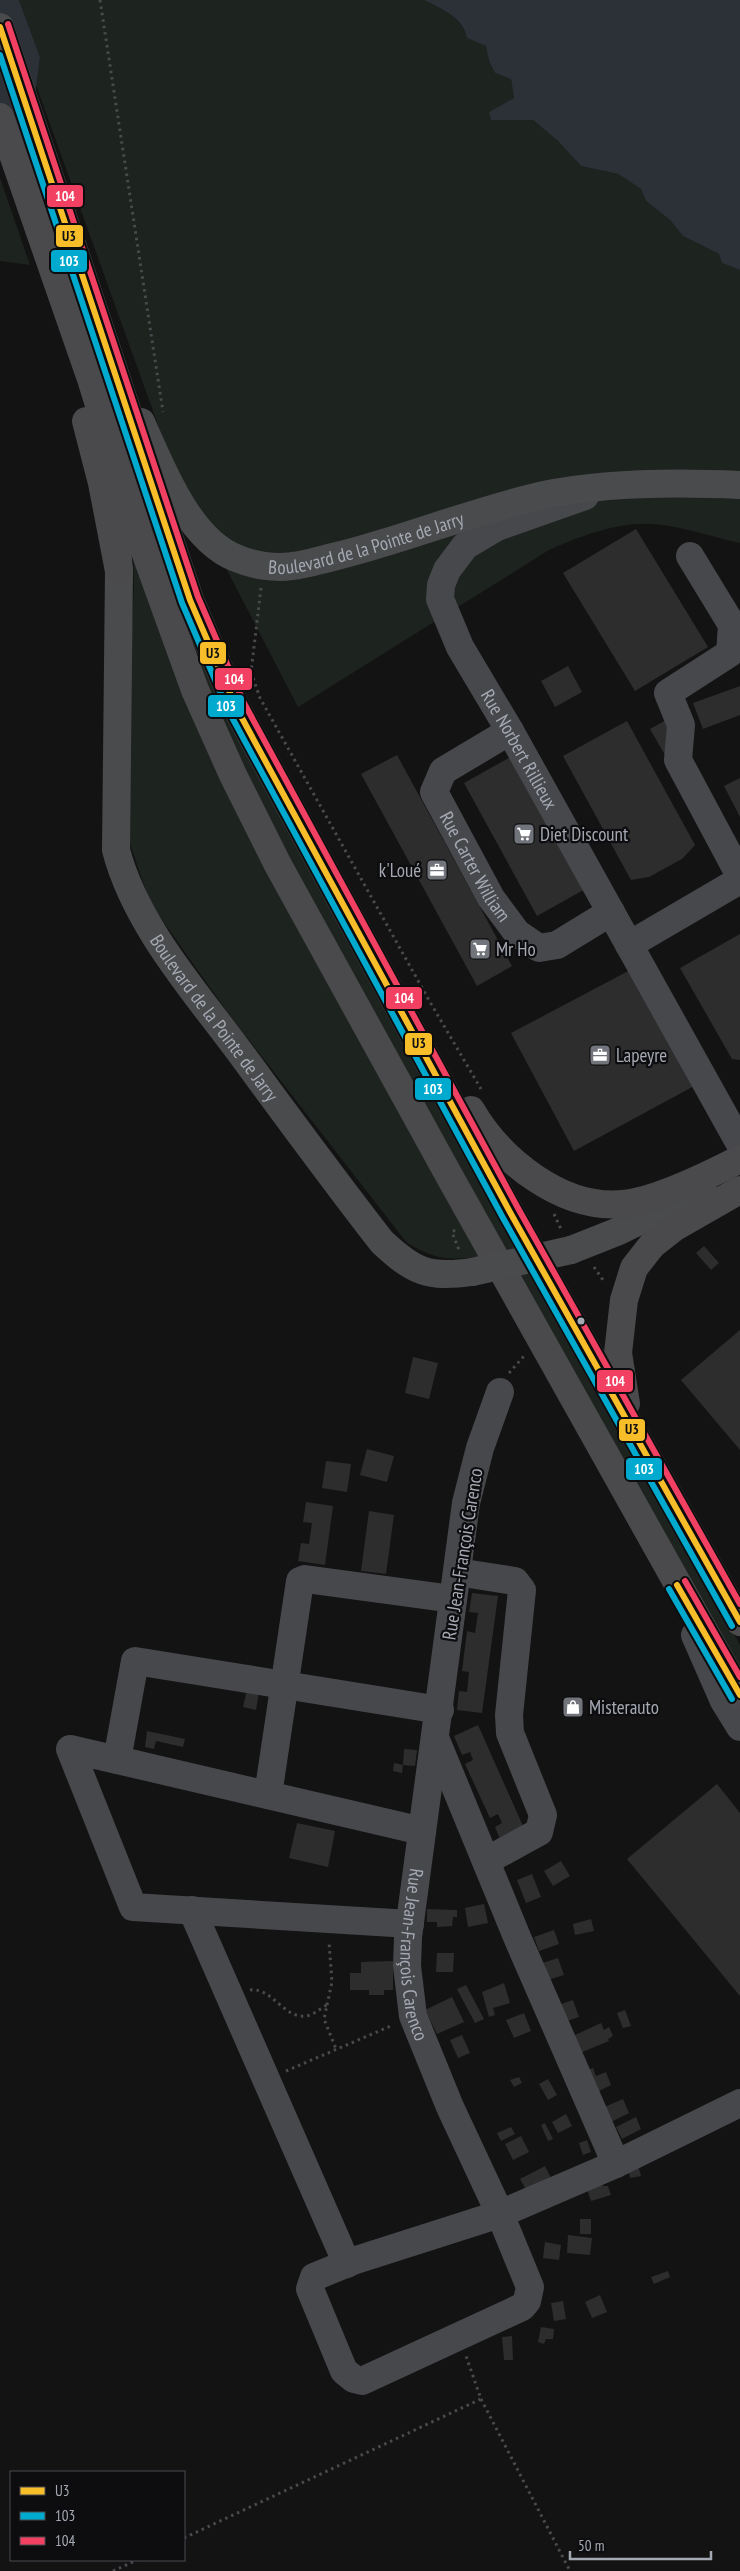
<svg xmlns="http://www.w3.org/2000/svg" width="740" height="2571" viewBox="0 0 740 2571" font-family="'PT Sans Narrow',sans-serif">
<rect width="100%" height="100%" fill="#131313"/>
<g fill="#1d231e">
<path d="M19,0H424C441,9 462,17 467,38L487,46L489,61L495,73L511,79L514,98L489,112L491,120H533L558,141L581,166L618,174L641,189L646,201L670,220L683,236L719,254L722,263L740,270V543C716,538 677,525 653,524C617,522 581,536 549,550L298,707L172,464L36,85L40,57Z"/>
<path d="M0,178L30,265L0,261Z"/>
<path d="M133,552L233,806L485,1256C449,1260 438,1261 407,1243L228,1013L150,903L126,832L127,723L134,587Z"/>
<path d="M182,603L740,1645V1673L292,863L248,778L211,698Z"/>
</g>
<g fill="#2b3137">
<path d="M0,0H19L40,57L30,134L0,147Z"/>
<path d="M424,0H740V270L722,263L719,254L683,236L670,220L646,201L641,189L618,174L581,166L558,141L533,120H491L489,112L514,98L511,79L495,73L489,61L486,46L467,38C463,17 441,9 424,0Z"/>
</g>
<g fill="#2d2d2e">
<path d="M636,529L708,647L635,691L563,573Z"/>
<path d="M568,666L582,692L555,707L541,681Z"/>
<path d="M740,686V715L703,729L693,703Z"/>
<path d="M666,720L672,730L666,733L675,749L665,755L650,729Z"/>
<path d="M627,721L695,845L682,859L649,877L631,880L563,756Z"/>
<path d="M397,755L512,966L477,986L361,774Z"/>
<path d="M514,755L587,888L537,916L464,783Z"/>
<path d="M740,778V817L724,786Z"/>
<path d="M740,934V1060L732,1059L680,968Z"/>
<path d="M634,968L696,1085L574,1151L511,1033Z"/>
<path d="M704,1246L719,1263L711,1270L696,1253Z"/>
<path d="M740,1330V1450L681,1380Z"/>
<path d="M413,1357L438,1363L429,1399L405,1393Z"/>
<path d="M367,1449L394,1456L387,1482L360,1475Z"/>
<path d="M326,1461L351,1464L347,1492L322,1488Z"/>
<path d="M306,1502L333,1506L325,1565L298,1561L301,1543L309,1544L312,1523L303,1522Z"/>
<path d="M369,1511L394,1515L386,1574L361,1571Z"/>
<path d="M472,1593L498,1596L482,1713L457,1710L459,1691L467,1692L469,1672L462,1671L467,1631L475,1633L478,1613L469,1612Z"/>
<path d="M247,1690L259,1692L256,1710L243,1707Z"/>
<path d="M478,1725L527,1835L503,1846L495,1827L502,1823L498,1814L490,1818L465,1764L473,1760L470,1752L462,1755L454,1736Z"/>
<path d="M147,1731L185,1739L183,1747L156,1741L154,1749L145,1747Z"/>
<path d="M404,1749L417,1750L415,1766L403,1765Z"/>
<path d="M394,1763L403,1765L402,1773L393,1771Z"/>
<path d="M717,1784L740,1813V1996L627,1859Z"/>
<path d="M297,1823L335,1831L328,1867L289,1858Z"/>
<path d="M561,1861L570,1876L553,1886L544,1871Z"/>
<path d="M532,1874L541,1897L526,1903L517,1880Z"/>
<path d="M484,1904L488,1923L468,1927L465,1908Z"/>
<path d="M427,1909L457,1910V1917H453L452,1926L437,1927V1922H427Z"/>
<path d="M591,1919L594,1931L575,1935L573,1924Z"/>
<path d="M554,1930L559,1944L539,1951L534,1937Z"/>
<path d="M437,1953H454L453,1972H436Z"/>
<path d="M558,1958L564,1975L538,1983L533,1966Z"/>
<path d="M393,1961V1990H384V1995H369V1990H350V1973H361V1962Z"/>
<path d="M504,1983L510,2003L493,2008L495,2015L489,2017L482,1992Z"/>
<path d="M466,1985L484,2019L475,2023L457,1989Z"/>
<path d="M452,1997L464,2022L437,2034L425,2010Z"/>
<path d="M573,2000L579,2017L564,2022L558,2005Z"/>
<path d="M625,2010L631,2026L623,2028L617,2013Z"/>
<path d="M524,2013L531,2031L514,2038L506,2020Z"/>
<path d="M601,2023L604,2030L609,2027L613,2036L608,2039L609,2041L580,2053L573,2036Z"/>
<path d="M462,2035L470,2053L458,2058L450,2040Z"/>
<path d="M593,2068L596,2076L606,2072L611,2085L595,2093L585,2071Z"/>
<path d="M519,2077L522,2083L514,2087L510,2080Z"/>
<path d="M548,2079L557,2095L548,2100L539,2084Z"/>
<path d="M623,2099L629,2113L609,2123L602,2108Z"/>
<path d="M566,2114L572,2126L558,2133L552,2122Z"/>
<path d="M636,2117L641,2129L622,2139L616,2127Z"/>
<path d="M545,2123L553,2139L548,2141L541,2125Z"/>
<path d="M511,2127L515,2134L501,2141L497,2133Z"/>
<path d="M521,2136L529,2152L513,2160L505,2144Z"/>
<path d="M587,2140L591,2152L583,2155L579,2143Z"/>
<path d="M637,2161L641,2176L630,2178L627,2163Z"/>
<path d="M545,2166L552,2180L528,2193L520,2179Z"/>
<path d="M601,2178L603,2186H608L611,2195L591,2201L585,2183Z"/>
<rect x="580" y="2219" width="11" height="15"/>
<path d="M568,2235L592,2238L590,2255L567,2253Z"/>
<path d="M545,2242L561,2245L559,2260L543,2258Z"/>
<path d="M668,2271L670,2277L654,2284L651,2277Z"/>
<path d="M600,2295L607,2312L592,2318L585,2302Z"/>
<path d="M563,2301L566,2319L554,2321L551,2303Z"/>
<path d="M541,2327L554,2329L553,2339H546L544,2344L538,2342Z"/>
<path d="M512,2336L513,2360H504L502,2337Z"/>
</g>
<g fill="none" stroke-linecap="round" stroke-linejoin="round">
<g stroke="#494a4d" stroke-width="3" stroke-dasharray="2.5 4" stroke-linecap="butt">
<path d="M100,0L163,412"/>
<path d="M261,588L251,672L260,698L430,1002L481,1089"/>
<path d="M554,1214L561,1229"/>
<path d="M455,1230L452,1232L459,1250"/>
<path d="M594,1267L605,1283"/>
<path d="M509,1373L524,1356"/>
<path d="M250,1990C272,1987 284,2019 306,2016C313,2015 320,2009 327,2005L324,2019L336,2049"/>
<path d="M327,2005L332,1982L329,1942"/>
<path d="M286,2071L393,2025"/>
<path d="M481,2399L570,2571"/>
<path d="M184,2538L481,2399L466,2356"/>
<path d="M113,2571L137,2560"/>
</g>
<g stroke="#47484c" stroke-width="28">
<path id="s1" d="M585,496L497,527L465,546L447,570L441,585L440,599L460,647L510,731L740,1144"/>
<path d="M690,556L732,625L730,653L668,693L681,725L678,760L740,876"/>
<path id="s2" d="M510,731L443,771L434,792L491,898L517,933L539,948L557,945L611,912"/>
<path d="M629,945L740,880"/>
<path id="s3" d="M500,1392L480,1448L466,1503L408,1937L407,1966L413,2016L450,2107L500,2214L616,2164L740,2103"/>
<path d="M457,1572L515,1581L522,1590L509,1715L510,1733L543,1815L539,1832L486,1861"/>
<path d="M695,1635L724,1701L740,1727"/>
<path d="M436,1740L517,1937L616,2164"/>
<path d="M117,1760L135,1661L440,1710"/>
<path d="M268,1795L300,1581L305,1579L453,1599"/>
<path d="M192,1910L347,2264"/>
<path d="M410,1924L133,1907L70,1749L422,1831"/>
<path d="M500,2214L530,2287L527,2301L522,2307L362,2381L354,2379L344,2371L310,2289L314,2277L353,2261Z"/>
</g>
<g stroke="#4a4b4d" stroke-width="28">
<path id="s4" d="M141,422C161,466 188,539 236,558C252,565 275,569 292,566C306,565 320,560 333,557C404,540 472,511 544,495C606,482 677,482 740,485"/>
<path id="s5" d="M117,548L119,571L116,850C135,923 192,988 236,1047C284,1112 332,1178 382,1242C414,1272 428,1278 472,1272"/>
<path d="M571,1250L619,1231L703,1190"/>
</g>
<g stroke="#4a4a4d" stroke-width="28">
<path d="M0,27L190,600L236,707L511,1214L740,1622"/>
<path d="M0,117L91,379L139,535L195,690L233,775L278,865L451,1179L740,1695"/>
<path d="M86,421L102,483L119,571"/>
<path d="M471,1110C500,1160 562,1210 623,1204C657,1201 709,1175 740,1159"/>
<path d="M626,1404L618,1353L624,1300L634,1268L652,1245L675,1227L740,1190"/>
</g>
<path stroke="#4a4b4d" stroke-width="28" d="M472,1272L571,1250"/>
<g stroke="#0d0d0f" stroke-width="10">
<g id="bus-1">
<path d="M0,27L190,600L236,707L511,1214L740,1622"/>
<path d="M677,1585L740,1695"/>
</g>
</g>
<g stroke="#0d0d0f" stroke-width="10">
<g id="bus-2">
<path d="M0,55L182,603L228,710L503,1218L732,1626"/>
<path d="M669,1589L732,1699"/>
</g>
</g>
<g stroke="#0d0d0f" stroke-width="10">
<g id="bus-3">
<path d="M8,24L198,597L244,703L519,1210L740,1604"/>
<path d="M685,1581L740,1677"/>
</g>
</g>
<use href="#bus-1" stroke="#f8be29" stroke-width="6"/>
<use href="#bus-2" stroke="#00a9ce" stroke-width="6"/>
<use href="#bus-3" stroke="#f24062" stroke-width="6"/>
</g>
<defs>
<g id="supermarket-square" transform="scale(1.125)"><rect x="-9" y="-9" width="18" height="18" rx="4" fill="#72747b" stroke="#0d0d0f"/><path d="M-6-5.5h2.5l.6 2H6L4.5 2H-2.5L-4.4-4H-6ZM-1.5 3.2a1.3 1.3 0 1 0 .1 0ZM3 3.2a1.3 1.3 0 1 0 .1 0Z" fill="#fff"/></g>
<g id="office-square" transform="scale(1.125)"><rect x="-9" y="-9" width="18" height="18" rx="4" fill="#72747b" stroke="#0d0d0f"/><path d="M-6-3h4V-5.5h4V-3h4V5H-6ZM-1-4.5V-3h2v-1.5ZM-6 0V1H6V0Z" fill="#fff"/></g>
<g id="shop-square" transform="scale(1.125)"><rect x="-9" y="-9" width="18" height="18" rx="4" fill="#72747b" stroke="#0d0d0f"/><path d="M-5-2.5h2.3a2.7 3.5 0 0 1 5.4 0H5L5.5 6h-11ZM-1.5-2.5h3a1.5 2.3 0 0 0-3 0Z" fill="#fff"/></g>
</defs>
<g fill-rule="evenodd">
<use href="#supermarket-square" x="524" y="834"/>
<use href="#office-square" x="437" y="870"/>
<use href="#supermarket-square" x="480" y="949"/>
<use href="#office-square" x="600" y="1055"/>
<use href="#shop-square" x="573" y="1707"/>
</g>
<circle fill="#a5a9b3" stroke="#0d0d0f" stroke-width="2" cx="581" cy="1321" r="4.5"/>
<g text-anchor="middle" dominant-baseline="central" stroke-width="4.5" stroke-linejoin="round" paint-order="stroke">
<g font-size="19" fill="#a5a9b3" stroke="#0d0d0f">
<text stroke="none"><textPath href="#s4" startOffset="304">Boulevard de la Pointe de Jarry</textPath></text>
<text stroke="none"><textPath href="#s1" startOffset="361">Rue Norbert Rillieux</textPath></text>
<text stroke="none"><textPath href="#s2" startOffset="186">Rue Carter William</textPath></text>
<text stroke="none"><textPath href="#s5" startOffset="498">Boulevard de la Pointe de Jarry</textPath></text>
<text transform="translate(462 1554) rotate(-81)">Rue Jean-François Carenco</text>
<text stroke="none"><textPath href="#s3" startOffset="572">Rue Jean-François Carenco</textPath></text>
</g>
<g font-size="19" fill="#a5a9b3" stroke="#0d0d0f" text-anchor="start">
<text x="540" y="834">Diet Discount</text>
<text x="421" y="870" text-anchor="end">k'Loué</text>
<text x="496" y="949">Mr Ho</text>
<text x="616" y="1055">Lapeyre</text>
<text x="589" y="1707">Misterauto</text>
</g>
</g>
<g stroke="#0d0d0f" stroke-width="2">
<rect x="46" y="184" width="38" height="24" rx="5" fill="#f24062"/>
<rect x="55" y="224" width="29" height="24" rx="5" fill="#f8be29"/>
<rect x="50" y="249" width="38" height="24" rx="5" fill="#00a9ce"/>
<rect x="199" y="641" width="28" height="24" rx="5" fill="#f8be29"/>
<rect x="214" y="667" width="39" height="24" rx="5" fill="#f24062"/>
<rect x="207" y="694" width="38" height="24" rx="5" fill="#00a9ce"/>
<rect x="385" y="986" width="38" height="24" rx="5" fill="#f24062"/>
<rect x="404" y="1032" width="29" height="24" rx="5" fill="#f8be29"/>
<rect x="414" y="1077" width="38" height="24" rx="5" fill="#00a9ce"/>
<rect x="596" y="1369" width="38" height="24" rx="5" fill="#f24062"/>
<rect x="618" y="1418" width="28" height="24" rx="5" fill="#f8be29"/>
<rect x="625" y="1457" width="38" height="24" rx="5" fill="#00a9ce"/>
</g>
<g font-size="14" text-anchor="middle" font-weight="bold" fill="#fff">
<text x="65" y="201">104</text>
<text x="69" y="266">103</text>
<text x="234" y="684">104</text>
<text x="226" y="711">103</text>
<text x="404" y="1003">104</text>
<text x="433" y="1094">103</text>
<text x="615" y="1386">104</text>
<text x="644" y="1474">103</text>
</g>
<g font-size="14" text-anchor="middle" font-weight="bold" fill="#111">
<text x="69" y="241">U3</text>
<text x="213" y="658">U3</text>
<text x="419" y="1048">U3</text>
<text x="632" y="1434">U3</text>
</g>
<rect x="10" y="2471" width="175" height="90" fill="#0d0d0f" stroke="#4a4b51"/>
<rect x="20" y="2487" width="25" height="8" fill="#f8be29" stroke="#4a4b51"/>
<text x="55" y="2496" font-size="15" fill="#a5a9b3">U3</text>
<rect x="20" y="2512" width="25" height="8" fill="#00a9ce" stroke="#4a4b51"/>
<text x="55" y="2521" font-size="15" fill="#a5a9b3">103</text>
<rect x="20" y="2537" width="25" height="8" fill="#f24062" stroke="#4a4b51"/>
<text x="55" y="2546" font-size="15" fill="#a5a9b3">104</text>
<path d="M570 2551v8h141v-8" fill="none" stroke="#a5a9b3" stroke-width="2.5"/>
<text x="578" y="2551" font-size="15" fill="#a5a9b3" stroke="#0d0d0f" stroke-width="4" paint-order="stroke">50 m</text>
</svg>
